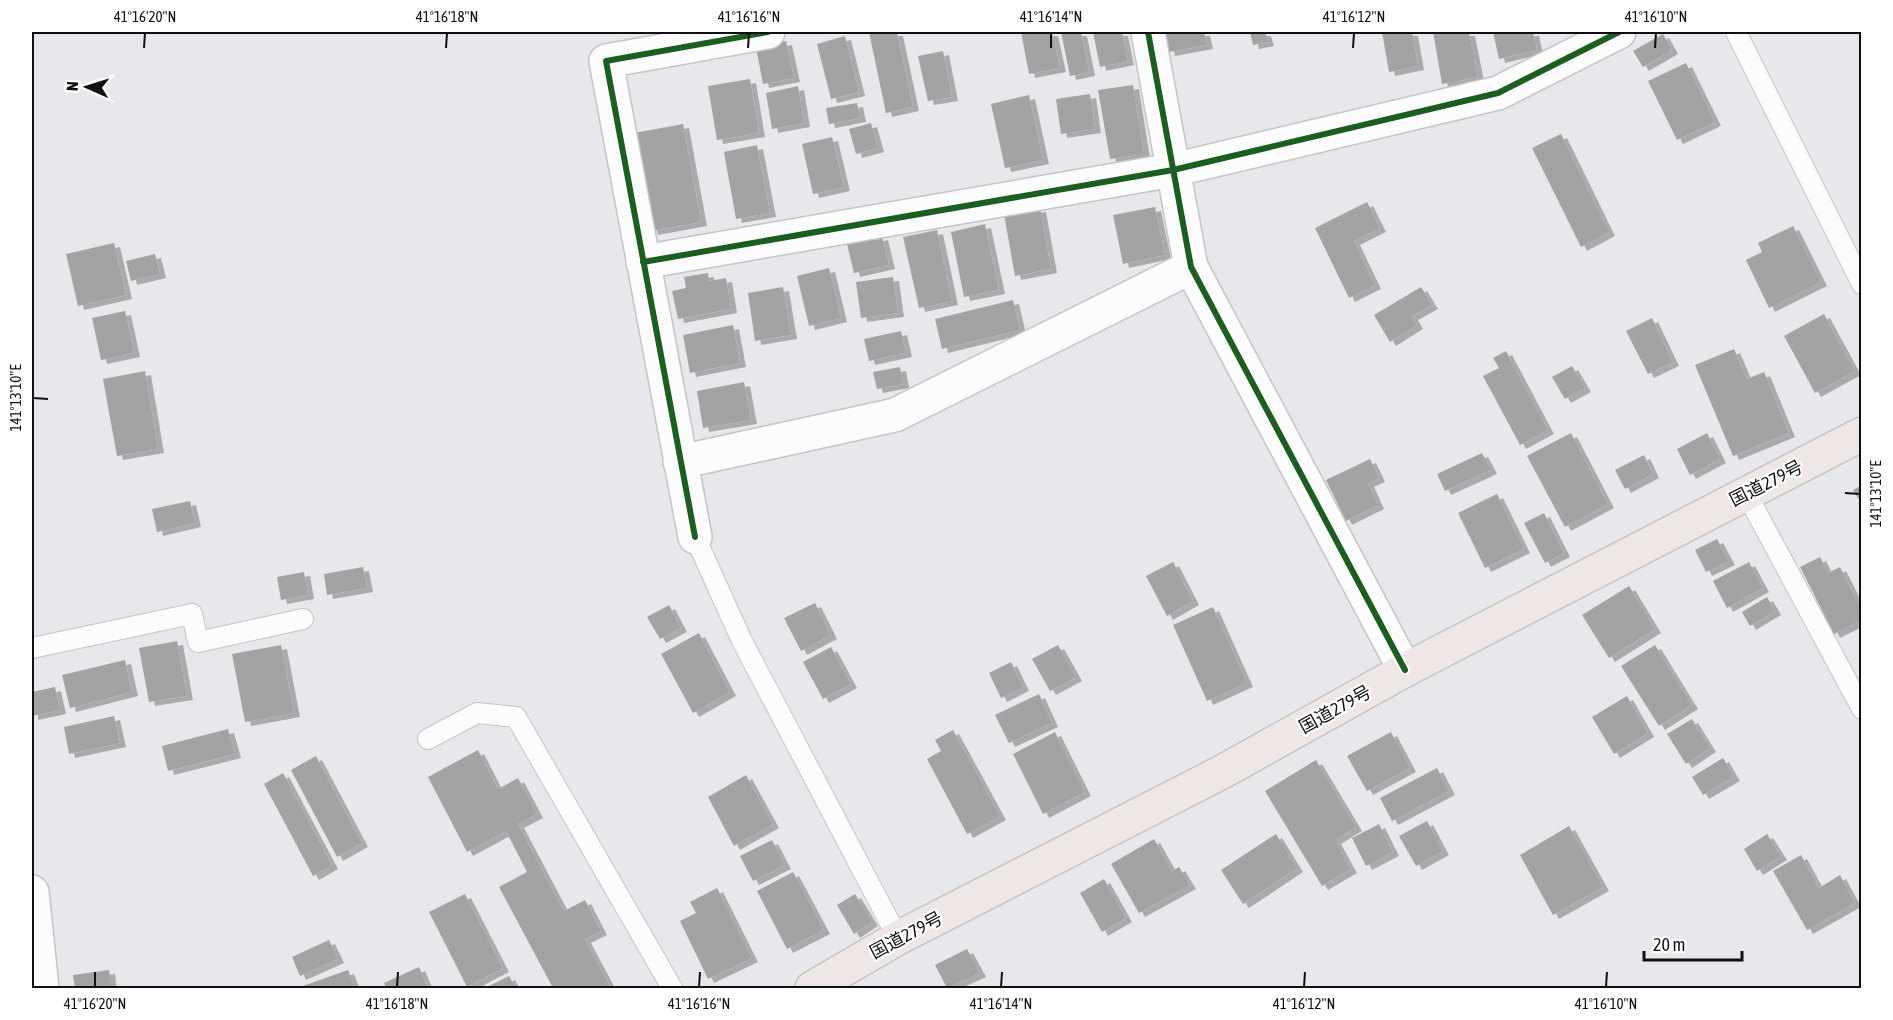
<svg xmlns="http://www.w3.org/2000/svg" width="1893" height="1020" viewBox="0 0 1893 1020" font-family="'Asap Condensed','Noto Sans JP',sans-serif">
<defs>
<filter id="shadow"><feDropShadow dx="6" dy="4" stdDeviation="0" flood-color="#0004"/></filter>
</defs>
<rect width="100%" height="100%" fill="#e8e8ec"/>
<g fill="#a3a3a3" filter="url(#shadow)">
<path d="M869,32H897L913,107L886,113Z"/>
<path d="M1021,32H1052L1060,68L1029,74Z"/>
<path d="M1061,32H1081L1089,72L1070,76Z"/>
<path d="M1093,32H1122L1128,61L1100,67Z"/>
<path d="M1165,32H1204L1207,45L1169,52Z"/>
<path d="M1250,32H1265L1268,42L1253,45Z"/>
<path d="M1382,32H1412L1418,66L1389,72Z"/>
<path d="M1433,32H1469L1478,77L1442,84Z"/>
<path d="M1493,32H1533L1537,50L1499,59Z"/>
<path d="M1663,34L1672,50L1643,67L1633,51Z"/>
<path d="M845,36L859,92L831,99L817,44Z"/>
<path d="M786,41L794,78L763,84L756,47Z"/>
<path d="M943,51L952,97L928,101L918,56Z"/>
<path d="M1686,63L1715,122L1677,140L1648,81Z"/>
<path d="M750,79L759,133L717,140L708,86Z"/>
<path d="M1133,85L1144,154L1110,159L1098,90Z"/>
<path d="M798,86L804,123L772,129L766,93Z"/>
<path d="M1090,94L1095,129L1061,134L1056,99Z"/>
<path d="M1029,95L1043,160L1005,168L991,104Z"/>
<path d="M857,103L860,118L829,124L826,108Z"/>
<path d="M871,123L878,148L856,154L849,129Z"/>
<path d="M683,124L701,222L652,231L634,133Z"/>
<path d="M1561,134L1609,232L1581,247L1532,148Z"/>
<path d="M832,137L844,187L813,194L802,144Z"/>
<path d="M757,145L770,213L736,219L724,152Z"/>
<path d="M1367,202L1380,228L1354,241L1375,285L1349,298L1315,228Z"/>
<path d="M1155,207L1165,255L1123,264L1113,215Z"/>
<path d="M1040,208L1051,269L1015,276L1004,214Z"/>
<path d="M985,224L999,290L964,297L951,232Z"/>
<path d="M1793,226L1821,282L1769,308L1746,260L1762,252L1758,243Z"/>
<path d="M937,230L952,301L919,308L903,237Z"/>
<path d="M882,236L889,265L854,273L847,244Z"/>
<path d="M114,243L126,295L78,306L66,254Z"/>
<path d="M155,254L160,274L131,281L126,261Z"/>
<path d="M829,268L841,318L809,326L797,276Z"/>
<path d="M708,273L709,281L726,278L731,309L678,319L672,291L686,288L684,277Z"/>
<path d="M893,277L898,313L861,318L856,282Z"/>
<path d="M783,287L791,335L755,341L748,293Z"/>
<path d="M1421,287L1432,305L1412,316L1417,325L1390,342L1374,315Z"/>
<path d="M1013,300L1020,330L942,349L935,319Z"/>
<path d="M125,311L134,353L101,360L92,318Z"/>
<path d="M1824,314L1855,371L1815,393L1784,336Z"/>
<path d="M1652,318L1673,362L1648,374L1626,331Z"/>
<path d="M733,325L740,363L690,373L683,335Z"/>
<path d="M901,331L906,353L869,361L864,339Z"/>
<path d="M1734,349L1747,379L1764,372L1789,433L1733,456L1695,365Z"/>
<path d="M1506,351L1548,430L1520,445L1483,376L1499,368L1493,358Z"/>
<path d="M1572,366L1585,388L1565,399L1552,377Z"/>
<path d="M900,367L903,384L877,389L873,372Z"/>
<path d="M145,371L158,449L117,456L103,379Z"/>
<path d="M744,382L751,420L703,428L697,391Z"/>
<path d="M1571,433L1608,504L1565,527L1527,456Z"/>
<path d="M1707,433L1720,459L1690,475L1677,449Z"/>
<path d="M1482,453L1491,470L1445,491L1437,474Z"/>
<path d="M1644,455L1653,474L1625,489L1615,470Z"/>
<path d="M1370,459L1379,478L1368,483L1378,505L1346,521L1326,480Z"/>
<path d="M1862,485V505L1853,490Z"/>
<path d="M1497,494L1524,549L1485,568L1458,513Z"/>
<path d="M190,501L195,523L157,532L152,509Z"/>
<path d="M1544,513L1564,553L1545,563L1524,523Z"/>
<path d="M1717,539L1729,561L1706,572L1695,550Z"/>
<path d="M1820,557L1828,573L1840,567L1862,610V620L1834,634L1800,567Z"/>
<path d="M1173,562L1193,601L1167,616L1146,576Z"/>
<path d="M1749,562L1763,588L1727,608L1713,581Z"/>
<path d="M363,567L367,588L327,595L324,574Z"/>
<path d="M304,572L308,595L281,600L277,577Z"/>
<path d="M1629,586L1655,629L1609,658L1582,615Z"/>
<path d="M1767,597L1775,611L1750,626L1742,612Z"/>
<path d="M815,603L831,635L801,651L784,618Z"/>
<path d="M669,605L681,628L660,639L647,617Z"/>
<path d="M1213,607L1247,683L1207,701L1173,625Z"/>
<path d="M699,633L730,692L693,713L661,654Z"/>
<path d="M177,641L187,696L149,702L139,648Z"/>
<path d="M281,645L294,713L245,722L232,654Z"/>
<path d="M1058,645L1076,677L1050,691L1032,659Z"/>
<path d="M1655,645L1692,705L1659,726L1621,666Z"/>
<path d="M831,647L851,684L823,699L803,662Z"/>
<path d="M125,660L132,692L70,708L62,675Z"/>
<path d="M1011,662L1023,687L1001,698L989,673Z"/>
<path d="M55,687L60,710L32,716V692Z"/>
<path d="M1039,694L1052,723L1009,743L995,715Z"/>
<path d="M1627,696L1648,733L1614,754L1592,717Z"/>
<path d="M114,716L120,743L69,754L64,727Z"/>
<path d="M1692,719L1710,748L1686,764L1667,734Z"/>
<path d="M228,729L235,754L168,771L162,746Z"/>
<path d="M953,730L1000,816L967,834L927,759L941,751L935,740Z"/>
<path d="M1055,732L1085,792L1043,814L1013,754Z"/>
<path d="M1391,732L1410,768L1367,791L1347,756Z"/>
<path d="M478,750L498,789L518,778L537,814L518,824L564,911L585,900L601,931L585,939L611,988H553L499,887L527,872L506,831L467,852L428,777Z"/>
<path d="M316,756L362,843L337,857L291,770Z"/>
<path d="M1723,758L1734,777L1703,795L1692,777Z"/>
<path d="M1316,760L1356,827L1335,840L1351,869L1322,886L1265,791Z"/>
<path d="M1437,768L1449,791L1392,821L1380,798Z"/>
<path d="M283,773L332,865L313,876L264,784Z"/>
<path d="M746,775L773,824L734,846L708,797Z"/>
<path d="M1427,821L1443,851L1416,866L1399,836Z"/>
<path d="M1379,824L1393,852L1366,866L1352,838Z"/>
<path d="M1569,826L1603,887L1553,915L1520,855Z"/>
<path d="M1276,834L1297,868L1243,904L1221,870Z"/>
<path d="M1767,834L1781,856L1757,871L1744,849Z"/>
<path d="M1154,839L1172,871L1179,867L1190,885L1139,913L1111,864Z"/>
<path d="M772,840L785,865L753,881L740,856Z"/>
<path d="M1801,855L1819,888L1840,875L1855,903L1807,930L1773,871Z"/>
<path d="M793,872L824,930L787,949L757,891Z"/>
<path d="M1104,879L1126,918L1102,932L1080,893Z"/>
<path d="M717,888L752,958L708,979L680,921L696,913L690,902Z"/>
<path d="M465,894L503,968L467,987L429,912Z"/>
<path d="M855,894L872,922L854,934L837,905Z"/>
<path d="M329,940L338,959L300,976L292,957Z"/>
<path d="M967,949L980,973L947,988L935,965Z"/>
<path d="M419,967L428,988H386L384,983Z"/>
<path d="M109,970L111,988H75L73,975Z"/>
<path d="M348,970L355,988H304L303,986Z"/>
<path d="M509,976L516,988H485Z"/>
</g>
<g fill="none" stroke-linecap="round" stroke-linejoin="round">
<g stroke="#c4c4c7" stroke-width="22">
<g id="service">
<path d="M1736,32L1862,284"/>
<path d="M1746,493L1862,709"/>
<path d="M695,537L742,641L898,938"/>
<path d="M32,648L192,614L198,642L303,619"/>
<path d="M428,739L477,713L516,717L672,988"/>
</g>
</g>
<g stroke="#c4c4c7" stroke-width="36">
<g id="minor">
<path d="M1148,32L1191,267L1405,670"/>
<path d="M643,262L1173,170L1498,93L1619,32"/>
<path d="M680,462L895,415L1191,267"/>
<path d="M695,537L606,61L768,32"/>
<path d="M32,892L42,988"/>
</g>
</g>
<g stroke="#c3c3c4" stroke-width="36">
<path id="trunk" d="M812,988L898,938L1222,772L1405,670L1862,434"/>
</g>
<use href="#service" stroke="#fcfcfc" stroke-width="20"/>
<use href="#minor" stroke="#fcfcfc" stroke-width="33"/>
<use href="#trunk" stroke="#efe7e6" stroke-width="33"/>
<g stroke="#fff" stroke-width="10">
<g id="cycleway">
<path d="M1148,32L1191,267L1405,670"/>
<path d="M643,262L1173,170L1498,93L1619,32"/>
<path d="M695,537L606,61L768,32"/>
</g>
</g>
<use href="#cycleway" stroke="#1b5e20" stroke-width="6"/>
</g>
<path fill="none" stroke="#101012" stroke-width="2" d="M144,48L145,33M446,48L447,33M748,48L749,33M1051,48V33M1353,48L1354,33M1655,48L1656,33M33,398L48,399M1845,493L1860,494M95,987V972M397,987L398,972M699,987L700,972M1001,987L1002,972M1304,987L1305,972M1606,987L1607,972"/>
<g text-anchor="middle" dominant-baseline="central" stroke-width="4.5" stroke-linejoin="round" paint-order="stroke">
<g font-size="18" fill="#101012" stroke="#fff">
<text transform="translate(1766 483) rotate(-27)">国道279号</text>
<text transform="translate(1335 709) rotate(-29)">国道279号</text>
<text transform="translate(906 935) rotate(-28)">国道279号</text>
</g>
</g>
<rect width="1893" height="1020" fill="none" stroke="#ffffff" stroke-width="66"/>
<g transform="translate(87 87) rotate(273)" stroke="#ffffff" stroke-width="4.5" paint-order="stroke">
<path d="M0-4.5L10 22L0 15L-10 22Z" fill="#101012"/>
<text y="-9" font-size="16" font-weight="bold" text-anchor="middle" fill="#101012">N</text>
</g>
<path d="M1644 951v9h98v-9" fill="none" stroke="#101012" stroke-width="3"/>
<text x="1653" y="951" font-size="18" fill="#101012" stroke="#ffffff" stroke-width="4.5" paint-order="stroke">20 m</text>
<rect x="33" y="33" width="1827" height="954" fill="none" stroke="#101012" stroke-width="2"/>
<g font-size="15" text-anchor="middle" fill="#101012">
<text x="145" y="22">41°16'20"N</text>
<text x="447" y="22">41°16'18"N</text>
<text x="749" y="22">41°16'16"N</text>
<text x="1051" y="22">41°16'14"N</text>
<text x="1354" y="22">41°16'12"N</text>
<text x="1656" y="22">41°16'10"N</text>
<text transform="translate(16 398) rotate(-90)" y="5">141°13'10"E</text>
<text transform="translate(1876 494) rotate(-90)" y="5">141°13'10"E</text>
<text x="95" y="1009">41°16'20"N</text>
<text x="397" y="1009">41°16'18"N</text>
<text x="699" y="1009">41°16'16"N</text>
<text x="1001" y="1009">41°16'14"N</text>
<text x="1304" y="1009">41°16'12"N</text>
<text x="1606" y="1009">41°16'10"N</text>
</g>
</svg>
